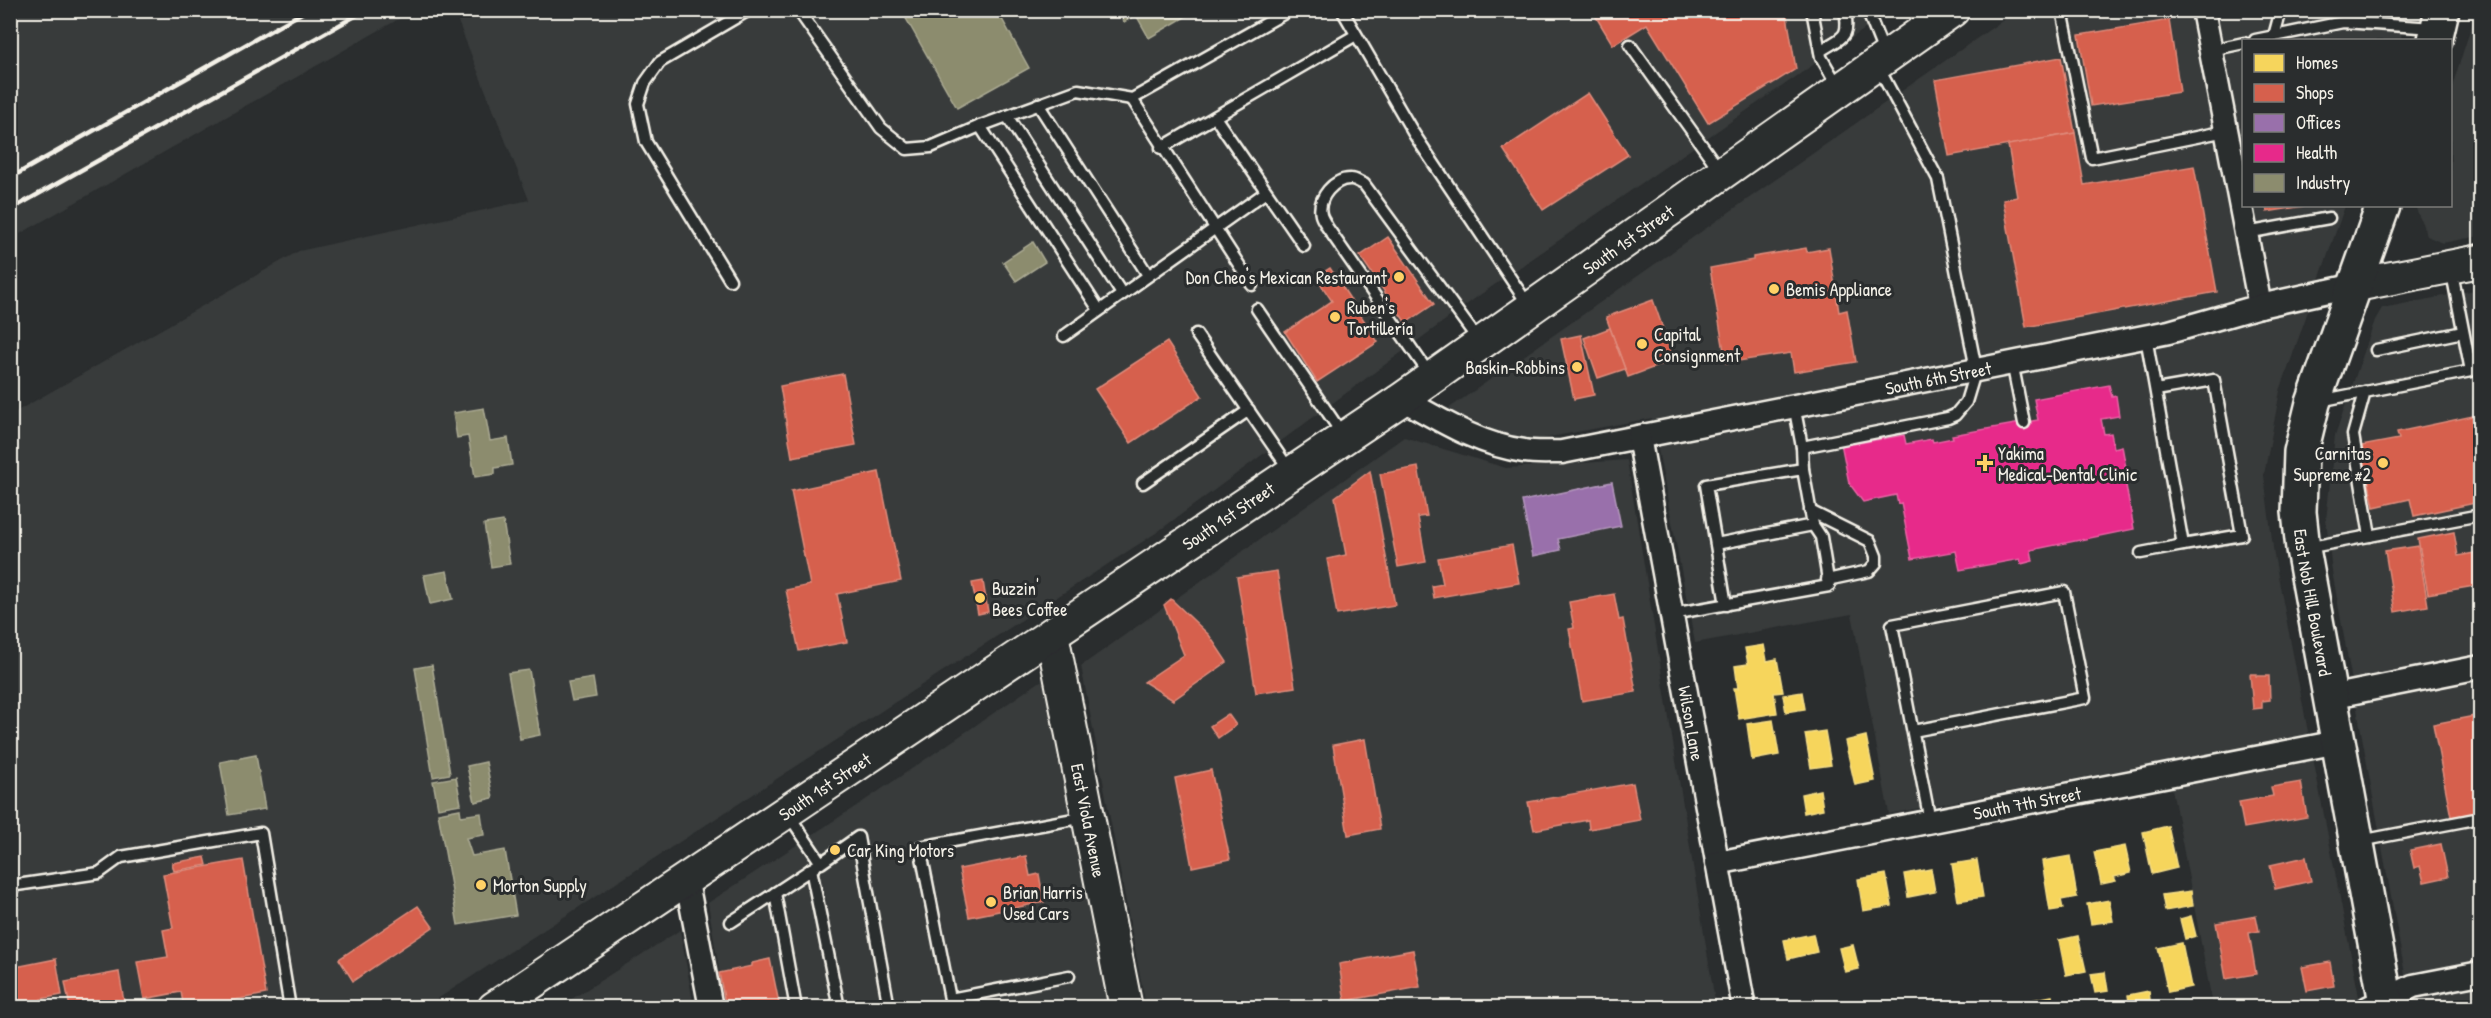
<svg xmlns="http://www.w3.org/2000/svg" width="2491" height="1018" viewBox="0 0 2491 1018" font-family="'Patrick Hand',sans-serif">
<rect width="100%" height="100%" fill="#2a2d2e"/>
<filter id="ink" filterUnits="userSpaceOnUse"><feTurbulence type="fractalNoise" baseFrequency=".0167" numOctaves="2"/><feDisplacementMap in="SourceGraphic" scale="12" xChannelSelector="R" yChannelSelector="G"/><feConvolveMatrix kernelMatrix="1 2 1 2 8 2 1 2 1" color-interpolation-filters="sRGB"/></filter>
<g filter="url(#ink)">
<g fill="#373a3a">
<path d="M11,10H413V11L11,239Z"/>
<path d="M460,11H1891L1477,297L1156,533L425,1007H11L10,415L299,251L529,200L455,14Z"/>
<path d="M2016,11H2397L2402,40H2244V206H2345L2280,391L2264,475L2274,555L2361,1007H2213L2167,762L1889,814L1852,614L1695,643L1652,418L1534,440L1508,438L1448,409Z"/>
<path d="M2476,11H2480V236L2442,243L2427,236L2415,206H2450L2451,90Z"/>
<path d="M2480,289V1007H2411L2332,571L2326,520L2335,435L2375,320L2382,308Z"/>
<path d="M1404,437L1506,468L1627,460L1716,1007H1146L1081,666Z"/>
<path d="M1051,674L1111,1007H725L708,903L870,797Z"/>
<path d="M680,930L694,1007H559Z"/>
</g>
<g fill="#f6d55c" stroke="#f5dd86" stroke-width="1.5">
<path d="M1764,645L1767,661L1777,659L1783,692L1774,693L1777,713L1739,719L1734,688H1738L1735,666L1748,664L1745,648Z"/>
<path d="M1802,692L1805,709L1786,712L1783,695Z"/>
<path d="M1773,720L1779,755L1752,760L1747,724Z"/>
<path d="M1825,731L1831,765L1811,768L1805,734Z"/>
<path d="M1866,736L1875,781L1855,785L1845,741Z"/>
<path d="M1820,790L1823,809L1804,813L1801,794Z"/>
<path d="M2168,826L2177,868L2152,874L2143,832Z"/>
<path d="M2125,846L2131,873L2114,877L2116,881L2101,884L2094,852Z"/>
<path d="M2070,856L2077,897L2061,900L2063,909L2050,911L2042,861Z"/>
<path d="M1977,860L1983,897L1958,901L1952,864Z"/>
<path d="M1931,869L1935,892L1908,897L1904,874Z"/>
<path d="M1886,874L1892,906L1863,911L1858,879Z"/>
<path d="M2191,891L2193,906L2165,911L2162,895Z"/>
<path d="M2109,900L2113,921L2091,924L2087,904Z"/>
<path d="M2191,916L2196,936L2185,939L2180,919Z"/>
<path d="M1813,934L1817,952L1788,959L1784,940Z"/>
<path d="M2078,936L2086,971L2066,975L2059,940Z"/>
<path d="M2182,943L2191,987L2168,992L2158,948Z"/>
<path d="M1853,945L1859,969L1845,972L1839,948Z"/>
<path d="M2105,972L2108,991L2095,993L2091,974Z"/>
<path d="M2149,991L2151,1008H2130L2128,995Z"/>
<path d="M2052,996L2054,1008H2032L2031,1000Z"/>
</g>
<g fill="#d6604d" stroke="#df8c7c" stroke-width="1.5">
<path d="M1595,10H1786L1796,69L1708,123L1647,24L1613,45L1593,12Z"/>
<path d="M2169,20L2180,92L2091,106L2079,35Z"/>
<path d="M2061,57L2075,133L1949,156L1935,80Z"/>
<path d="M1588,93L1628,155L1543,210L1503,149Z"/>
<path d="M2075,133L2084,185L2194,166L2217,292L2026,327L2003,200L2017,197L2008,145Z"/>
<path d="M2266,206H2304L2267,212Z"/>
<path d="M1388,237L1434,304L1406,323L1360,256Z"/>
<path d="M1806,248L1807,252L1829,248L1839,312L1847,310L1856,362L1794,372L1791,353L1726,363L1710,268L1753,260V257Z"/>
<path d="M1330,268L1378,342L1317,382L1285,332L1332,301L1316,277Z"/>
<path d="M1653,300L1674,360L1628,377L1606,317Z"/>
<path d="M1610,328L1625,369L1598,378L1584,338Z"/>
<path d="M1581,335L1594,395L1574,399L1561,339Z"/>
<path d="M1167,342L1202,396L1131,443L1095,389Z"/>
<path d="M843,374L856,445L792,457L780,386Z"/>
<path d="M2480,397V502L2414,516L2410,499L2374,507L2361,446L2399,439L2397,432L2478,415L2474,398Z"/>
<path d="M1418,467L1427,516L1418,517L1426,562L1398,567L1380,474Z"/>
<path d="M1370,471L1395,605L1337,615L1327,559L1346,555L1335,497Z"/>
<path d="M879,472L901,581L837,594L847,642L799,651L786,590L810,585L791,491Z"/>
<path d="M2454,532L2458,556L2480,552V585L2428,594L2418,539Z"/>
<path d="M1512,545L1519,583L1434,598L1432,586L1443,584L1438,558Z"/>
<path d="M2418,546L2428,606L2395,612L2385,551Z"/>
<path d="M1277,571L1295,687L1256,693L1237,577Z"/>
<path d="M983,581L988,612L978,614L972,583Z"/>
<path d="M1614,594L1619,620L1623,619L1636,692L1582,701L1569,629L1574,628L1569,602Z"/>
<path d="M1171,599L1209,635L1227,662L1173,700L1144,682L1184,655L1164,605Z"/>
<path d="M2250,674H2256V676H2269L2270,700L2262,701V708L2253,709Z"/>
<path d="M1228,714L1236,725L1218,738L1210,726Z"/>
<path d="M2480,715V812L2451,817L2433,724Z"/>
<path d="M1365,739L1380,829L1348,835L1333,745Z"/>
<path d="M1211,770L1230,859L1192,867L1175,778Z"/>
<path d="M2301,782L2307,817L2244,828L2239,802L2273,796L2271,787Z"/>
<path d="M1633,783L1640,820L1589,829L1588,820L1534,830L1528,802Z"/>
<path d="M2441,844L2448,877L2424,882L2420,866L2414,868L2410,850Z"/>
<path d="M1026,856L1030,876L1039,874L1044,902L969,917L959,869Z"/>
<path d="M205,857L207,865L174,871L172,863Z"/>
<path d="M2306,857L2311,881L2275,889L2270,865Z"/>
<path d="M243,860L266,994L193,1008H184L181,992L144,999L137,962L168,957L163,930L173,928L163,874Z"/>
<path d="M418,906L433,927L353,981L339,959Z"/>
<path d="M2256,916L2259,931L2249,933L2256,974L2226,979L2216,923Z"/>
<path d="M1413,950L1420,987L1345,1001L1339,964Z"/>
<path d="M56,959L62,995L41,999L42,1008H10V968Z"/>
<path d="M770,959L780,1008H726L719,973L752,966V963Z"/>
<path d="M2330,962L2334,986L2307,991L2302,967Z"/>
<path d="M119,972L125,1008H70L65,982Z"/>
</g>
<path fill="#9970ab" stroke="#b497bd" stroke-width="1.5" d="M1612,482L1621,526L1558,539L1561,550L1533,556L1522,501Z"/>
<path fill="#e7298a" stroke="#eb65a6" stroke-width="1.5" d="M2109,385L2112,397L2116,396L2119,416L2101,419L2104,434L2111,433L2114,448L2122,446L2128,479L2125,480L2134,529L2031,550L2033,561L2021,564L2020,559L1960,570L1956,551L1912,559L1901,503L1898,504L1896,495L1863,502L1849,483L1841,443L1853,440L1854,444L1904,435L1906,444L1932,439L1933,442L1953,438L1952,435L2038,420L2034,399Z"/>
<g fill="#8c8c6e" stroke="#abaa93" stroke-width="1.5">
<path d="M912,10H997L1029,68L957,108L904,15Z"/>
<path d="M1117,10H1197L1149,38L1136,15L1124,22Z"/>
<path d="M1033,242L1045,262L1016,281L1003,262Z"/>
<path d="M484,408L490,441L508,438L512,465L495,468V474L475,477L468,436L457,438L453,413Z"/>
<path d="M503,521L510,564L491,567L484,524Z"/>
<path d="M447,571L453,599L430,604L424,575Z"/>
<path d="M432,665L450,774L433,777L415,668Z"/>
<path d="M529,670L540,735L520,739L508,673Z"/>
<path d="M593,678L596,697L572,701L568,682Z"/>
<path d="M256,755L265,809L229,815L220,762Z"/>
<path d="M486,762L493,798L475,802L467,766Z"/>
<path d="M456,777L461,804L438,808L433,781Z"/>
<path d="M460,809L461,816L481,813L484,835L466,838L472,856L505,850L516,915L458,925L438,813Z"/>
</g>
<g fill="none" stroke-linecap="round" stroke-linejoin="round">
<g stroke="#f4f1e8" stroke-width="15">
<g id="lane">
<path d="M798,10L881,128L907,149L931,147L980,126L1078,90L1132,99L1290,10"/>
<path d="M1342,10L1414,134L1529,306"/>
<path d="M1812,10L1821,57L1839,88"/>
<path d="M1867,10L1885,55"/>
<path d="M2062,10L2092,158L2226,131"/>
<path d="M2274,36L2281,10"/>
<path d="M2255,40L2343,22L2435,28"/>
<path d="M1630,45L1721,172"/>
<path d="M2211,50L2244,43"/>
<path d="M1820,51C1843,36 1850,39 1845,10"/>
<path d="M1132,99L1252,285"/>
<path d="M1038,104L1148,275"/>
<path d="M1007,116L1122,294"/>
<path d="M1215,117L1304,246"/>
<path d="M980,126L1099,310"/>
<path d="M1161,148L1356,35"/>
<path d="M2246,233L2329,218"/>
<path d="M730,280L646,142L638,104L645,83L660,62L749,10"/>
<path d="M1257,309L1343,435"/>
<path d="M1196,334L1291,472"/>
<path d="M1064,336L1266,192"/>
<path d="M2146,337L2183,545L2242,535L2214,380L2156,390"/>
<path d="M2376,350L2463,332"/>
<path d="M2012,362L2024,423"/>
<path d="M1430,375L1327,227C1326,224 1322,219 1321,215C1317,198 1334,178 1351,179C1356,179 1360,183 1364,184L1479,341"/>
<path d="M2365,392L2353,435L2370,536"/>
<path d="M2319,401L2471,371L2451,268"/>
<path d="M1802,447L1948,418L1955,415L1966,402L1976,369L1938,179L1877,65"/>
<path d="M1143,483L1249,410"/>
<path d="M1810,511L1870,541L1876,556V563L1869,571L1827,580"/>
<path d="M1716,544L1813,525"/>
<path d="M2306,548L2480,515"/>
<path d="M2141,553L2183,545"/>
<path d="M1726,605L1706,485L1803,469"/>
<path d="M1672,614L1829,586L1821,537L1813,525L1803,469L1802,447L1794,405"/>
<path d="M1913,731L2085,698L2064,592L1892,625L1930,821"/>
<path d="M788,814L821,863L858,837L889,1008"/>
<path d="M2360,841L2480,818"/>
<path d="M811,869L839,1008"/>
<path d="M10,886L99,873L121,857L261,833L290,1008"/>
<path d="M775,893L796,1008"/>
<path d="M731,922L816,866"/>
<path d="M1069,976L950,999L920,847L1085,817"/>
</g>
</g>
<g stroke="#f4f1e8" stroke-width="27">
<g id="street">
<path d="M2203,10L2260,306"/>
<path id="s1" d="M1402,399C1440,420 1480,445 1524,451C1536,453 1549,452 1562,452L2169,332L2260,306L2356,285"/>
<path id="s2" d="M1639,437L1744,1008"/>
<path d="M2330,697L2480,667"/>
<path id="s3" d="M1717,863L2338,742"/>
<path d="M686,877L711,1008"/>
<path d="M2368,1008L2413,986L2480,973"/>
</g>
</g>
<g stroke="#f4f1e8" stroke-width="36">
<g id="secondary">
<path d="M2356,285L2480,261"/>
<path id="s4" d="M1052,634L1126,1008"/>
<path id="s5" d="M494,1008L1402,399L1953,10"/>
</g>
</g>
<g stroke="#f4f1e8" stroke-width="38">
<g id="primary">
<path d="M2435,40L2442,10"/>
<path id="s6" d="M2383,206L2313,403L2301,452L2299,512L2303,549L2387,1008"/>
</g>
</g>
<use href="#lane" stroke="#2a2d2e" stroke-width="10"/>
<use href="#street" stroke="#2a2d2e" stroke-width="22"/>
<use href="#secondary" stroke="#2a2d2e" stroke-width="32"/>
<use href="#primary" stroke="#2a2d2e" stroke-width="33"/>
<g stroke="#f4f1e8" stroke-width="4.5">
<path d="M10,178L307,10"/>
<path d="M10,210L366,10"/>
</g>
</g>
</g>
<g fill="#ffd166" stroke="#2a2d2e" stroke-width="2">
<circle cx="1399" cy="277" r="6"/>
<circle cx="1774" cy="289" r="6"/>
<circle cx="1335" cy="317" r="6"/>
<circle cx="1642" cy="344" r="6"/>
<circle cx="1577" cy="367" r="6"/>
<path d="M1982 454h6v6h6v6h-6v6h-6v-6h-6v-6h6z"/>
<circle cx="2383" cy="463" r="6"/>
<circle cx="980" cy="598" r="6"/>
<circle cx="835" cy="850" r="6"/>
<circle cx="481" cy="885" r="6"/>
<circle cx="991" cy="902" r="6"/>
</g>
<g text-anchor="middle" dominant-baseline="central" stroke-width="6" stroke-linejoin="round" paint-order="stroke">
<g font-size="18" fill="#f4f1e8" stroke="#2a2d2e">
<text stroke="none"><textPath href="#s5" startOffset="1370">South 1st Street</textPath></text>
<text stroke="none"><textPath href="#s1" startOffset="555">South 6th Street</textPath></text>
<text stroke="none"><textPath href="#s5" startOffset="884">South 1st Street</textPath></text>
<text stroke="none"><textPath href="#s6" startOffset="411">East Nob Hill Boulevard</textPath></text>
<text stroke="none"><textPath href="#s2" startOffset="291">Wilson Lane</textPath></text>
<text stroke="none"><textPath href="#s5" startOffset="398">South 1st Street</textPath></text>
<text stroke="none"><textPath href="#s3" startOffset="316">South 7th Street</textPath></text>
<text stroke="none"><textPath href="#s4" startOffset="190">East Viola Avenue</textPath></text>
</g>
<g font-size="18" fill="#f4f1e8" stroke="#2a2d2e" text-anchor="start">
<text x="1387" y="277" text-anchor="end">Don Cheo's Mexican Restaurant</text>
<text x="1786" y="289">Bemis Appliance</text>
<text x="1347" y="307">Ruben's<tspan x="1347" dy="21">Tortillería</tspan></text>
<text x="1654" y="334">Capital<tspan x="1654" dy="21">Consignment</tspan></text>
<text x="1565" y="367" text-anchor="end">Baskin-Robbins</text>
<text x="1998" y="453">Yakima<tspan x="1998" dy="21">Medical-Dental Clinic</tspan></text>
<text x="2371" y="453" text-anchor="end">Carnitas<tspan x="2371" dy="21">Supreme #2</tspan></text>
<text x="992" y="588">Buzzin'<tspan x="992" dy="21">Bees Coffee</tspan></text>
<text x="847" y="850">Car King Motors</text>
<text x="493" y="885">Morton Supply</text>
<text x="1003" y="892">Brian Harris<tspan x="1003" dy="21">Used Cars</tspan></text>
</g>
</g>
<rect width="2491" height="1018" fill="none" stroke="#2a2d2e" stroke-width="36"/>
<rect x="18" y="18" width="2455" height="982" fill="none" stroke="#f4f1e8" stroke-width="2" filter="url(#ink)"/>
<rect x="2242" y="39" width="210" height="168" fill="#2a2d2e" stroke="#7b7b78" stroke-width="1.5"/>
<rect x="2254" y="54" width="30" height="18" fill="#f6d55c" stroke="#7b7b78" stroke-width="1.5"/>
<text x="2296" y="69" font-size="18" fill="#f4f1e8">Homes</text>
<rect x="2254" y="84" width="30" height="18" fill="#d6604d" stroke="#7b7b78" stroke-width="1.5"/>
<text x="2296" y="99" font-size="18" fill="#f4f1e8">Shops</text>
<rect x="2254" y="114" width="30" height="18" fill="#9970ab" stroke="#7b7b78" stroke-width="1.5"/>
<text x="2296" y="129" font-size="18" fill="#f4f1e8">Offices</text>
<rect x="2254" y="144" width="30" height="18" fill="#e7298a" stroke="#7b7b78" stroke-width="1.5"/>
<text x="2296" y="159" font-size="18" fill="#f4f1e8">Health</text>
<rect x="2254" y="174" width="30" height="18" fill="#8c8c6e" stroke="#7b7b78" stroke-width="1.5"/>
<text x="2296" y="189" font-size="18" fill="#f4f1e8">Industry</text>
</svg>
